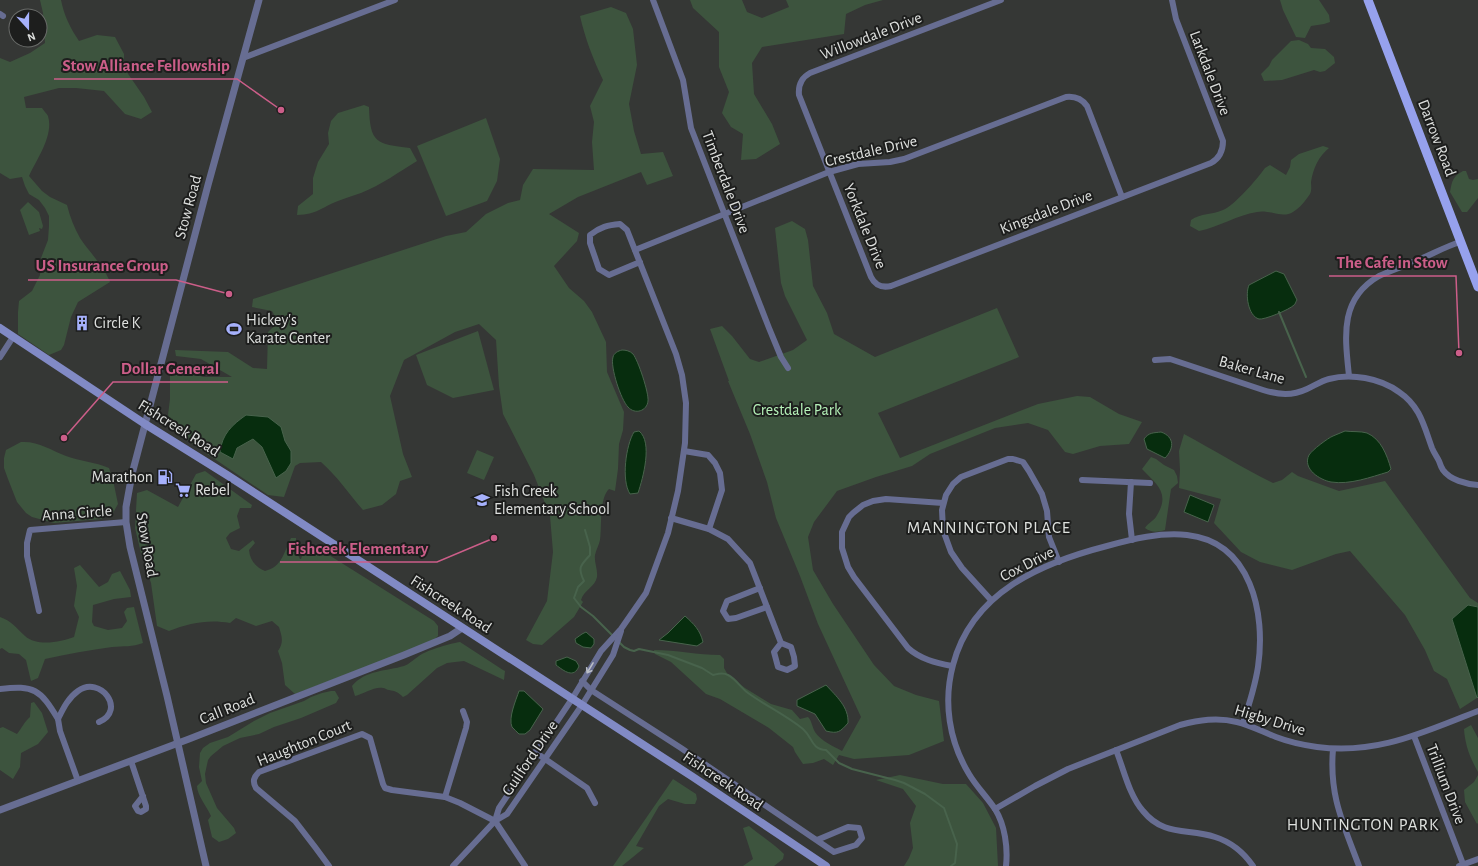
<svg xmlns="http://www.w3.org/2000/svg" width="1478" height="866" viewBox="0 0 1478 866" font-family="'Alegreya Sans',sans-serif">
<rect width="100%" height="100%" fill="#353735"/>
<g fill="#3d543e">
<path d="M40,0H61C64,15 70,28 79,41L97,35L115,37L124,54V68L144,97L152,112L141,119L125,114L104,91L76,88H59L24,97L26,108H42C44,111 47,114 48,116C54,135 37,159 29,176L42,191L50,197L67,205C70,217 74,227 80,238C90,253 103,265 110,282L78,302L71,317L64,345L61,350L49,355L18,334V312L19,301L32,291L40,275L41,258L48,240L49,226V216L45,208L39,200L29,194L25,186L22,177L10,179L0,173V58L10,62L30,53L45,43L43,13Z"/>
<path d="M690,0H742L747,12L762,18L789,7L786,0H883L865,5L846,14L844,34L762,47L752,63L754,94L772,124L780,144L756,159L741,160L743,134L731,127L722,113L729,92L719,67V32L693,8Z"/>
<path d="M1280,0H1319L1329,15L1330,22L1324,24L1311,26L1305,38L1296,37L1283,10Z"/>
<path d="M611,7L626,13L633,29L637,65L629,104L634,131L641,154L663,152L673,176L647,185L641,172L578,197L549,214L579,233L577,241L554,266L569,288L584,301L592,312L606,342L607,372L624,412L623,430L619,444L618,469L615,491L609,489C599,499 602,525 600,540C599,545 596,550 595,555C594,562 598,570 597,577C595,587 584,590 581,600L583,602L574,617L542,645L533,644L526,640L547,601L553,552L550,516L534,475L503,414L499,386L496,340L479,324L455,332L404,360L390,396L403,454L412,477L400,481L396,494L382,505L363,510C349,494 337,476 321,462L300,463L295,466L284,497L268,495L191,443L174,430L168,415L170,399V374L180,368L203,377H232L201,359L176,356L175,350L228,352L253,368L267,369L268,332L278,322L272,311L252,307L253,299L446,236L466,232L486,214L508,203L520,200L523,185L533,169L594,170L592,142L594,122L590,106L603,80C593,59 585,38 580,16Z"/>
<path d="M1299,40L1308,44L1311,48L1325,49L1334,57L1335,63L1325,71L1320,72L1314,70L1282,80L1264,81L1261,74L1269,66L1272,60L1291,41Z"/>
<path d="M364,105L369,107C370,143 376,144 410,148L417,161C399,172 381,185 361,193C353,196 345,198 338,201C320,208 318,214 297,215L298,206L313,194V178L318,162L329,144L328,133L331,121L338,113Z"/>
<path d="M486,118L500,159L497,181L487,201L446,216L417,146Z"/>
<path d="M1323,146L1329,148C1319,156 1313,168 1311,182C1311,186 1312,190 1310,194C1306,200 1300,208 1293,212C1282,219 1269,209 1257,212C1237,215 1219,227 1199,231L1190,226L1191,220C1201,213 1212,215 1223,210C1234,206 1258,178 1265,168L1270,165L1286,175L1290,167L1291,160L1299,154Z"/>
<path d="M1463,171H1466L1469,179L1473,180L1478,179V198L1467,212H1462L1450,192C1452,181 1453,176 1463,171Z"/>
<path d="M28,202L39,212L43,226L42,229L39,228L40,231L29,235L20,210Z"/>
<path d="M792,221L805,229L808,240L813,286L827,313L834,334L875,357L997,308L1019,357L878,413L900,458L1038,404L1077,396L1090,397L1119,414L1142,422L1129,444L1100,446L1073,454L1065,452L1048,430L1028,423L995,428L930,454L912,466L876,477L837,491L814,522L808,537L813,570L833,604L874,665L894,686L916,695L939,701L944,741L909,755L854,759L839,755L833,765L824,759L813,763L803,764L795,752L793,747L769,728L720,699L706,694L671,662L655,654L654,650C676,650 698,655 720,655L724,659V668L728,675L745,688L771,704L792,710L800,719L808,717C812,721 812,727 815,732C821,741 833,746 842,751L861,717L818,624L800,576L776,518L767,482L750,434L728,381H729L710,329L722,326L732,336L750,359L759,362L793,350L807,340L785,296L781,283L775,228Z"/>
<path d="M478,331L494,390L453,398L427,385L416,355Z"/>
<path d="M1184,434C1214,450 1242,468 1273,483L1282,480L1292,472L1298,476L1339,491L1385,481L1470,598L1478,603V607L1468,605L1452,619L1477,698L1460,709L1447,679L1434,671L1425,650L1405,615L1350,551L1336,554L1292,570L1260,562L1241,552L1214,523L1221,499L1179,488L1180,470L1179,451Z"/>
<path d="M21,442C39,441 50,450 66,456C80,461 95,462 109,468L113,480L118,504L113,513L101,519L54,523L32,517L26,513L17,502L8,479L4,468V458L6,450Z"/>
<path d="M477,450L494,457L484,480L467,473Z"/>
<path d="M1151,457L1156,459L1164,465L1174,470L1177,476L1178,483L1171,489L1165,530C1157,532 1152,533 1145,528C1148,523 1153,521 1156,517C1171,493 1157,485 1142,469Z"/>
<path d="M205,471L252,505L251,508H240L237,516L240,528L230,533L226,538L231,549L239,551L253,540L255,543L249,550C250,561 256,567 265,571C282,567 284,552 291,538H296V551L300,559H301C303,552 307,548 313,545L434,621L438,626V636L431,642L295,694L285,685L282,663L278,651C284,642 282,637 279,627L272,621L256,626L236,618L230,623C209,619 189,623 169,631L157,626L151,583L141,553L135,528L137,493L147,490L178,507L196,474Z"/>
<path d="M80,565L99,587L108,582L112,574L120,571L130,590L131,597L114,599L93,605L92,622L94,626L108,630L122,628L127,621L124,612L127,608L134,607L143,643C132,647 124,646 112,647C90,650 67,654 45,659L38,678L31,681L26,660L19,654L9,653L2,648L0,649V617C12,621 16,628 25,636C37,647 61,642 74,637L79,617L74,606L77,586L74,568Z"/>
<path d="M460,642L503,670L505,671L504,680L464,661L455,662L447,663L437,668L407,695L403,697C398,692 395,691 389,690C387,690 385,688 383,688C375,686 363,694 355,696L352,686C365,670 387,671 404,666C408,665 417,657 422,654C429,650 451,643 460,642Z"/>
<path d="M331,691H335L339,698L336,703L301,718L274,727L259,734L240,738L223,746L211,756L208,760L205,774L206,783L217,808L234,828L236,833L228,839L219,842L212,837L208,820L211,816C207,807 197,795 197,786L202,781L199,767L200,753L203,748L210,743L228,737L254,721L270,713L304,701L311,697L322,693Z"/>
<path d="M34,702L42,713L48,732L38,744L21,753L20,767L13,779L0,770V728L3,727L17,734C22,728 24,722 30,717L31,703Z"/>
<path d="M1471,725L1478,738V772C1470,758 1465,745 1464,729Z"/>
<path d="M900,775L943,784H966L983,803L996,828L998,866H904L909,858L913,848L910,823L916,806L903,789L876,780Z"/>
<path d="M1478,775V823L1477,824L1465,802L1464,790L1474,782Z"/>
<path d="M673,779L696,794L697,799L695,804H685L668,799L659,806L636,846L644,848L622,866H613Z"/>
<path d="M749,826C761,836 773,843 784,854L783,859L774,866H743L753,859L743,828Z"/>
</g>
<g fill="#072d0e" stroke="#48634c">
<path d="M1276,271L1284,274L1297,300C1296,301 1295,305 1294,305C1289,310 1264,320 1259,319C1248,316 1245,294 1249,285Z"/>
<path d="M622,350C626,350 630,351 633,354C638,360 649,393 648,401C647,411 635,415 628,407C621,400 610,367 613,357C614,353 618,351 622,350Z"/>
<path d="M246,415L268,417L281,427L285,441L291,451V463L286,471L276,478L262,447L253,439L237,448L233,459L220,452C222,434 232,425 246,415Z"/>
<path d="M639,431C653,442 643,478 638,493L630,494C621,480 626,445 634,432Z"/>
<path d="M1345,431C1351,432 1361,431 1367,433C1381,439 1387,455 1391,469L1388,472C1371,477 1350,485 1331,482C1320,480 1302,469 1309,455C1312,450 1328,438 1333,436C1337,434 1341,433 1345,431Z"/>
<path d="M1161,432C1175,437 1174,449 1165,458L1147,449L1144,439C1149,432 1154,433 1161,432Z"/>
<path d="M1190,495L1214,505L1208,522L1184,512Z"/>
<path d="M1468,605L1478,607V697L1477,698L1452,619Z"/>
<path d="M685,616C694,624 700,630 703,642L697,646L659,640L668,633Z"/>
<path d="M586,632L594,639V644L591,648L583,647L576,643L575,639L582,634Z"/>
<path d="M567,657L576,661L579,666C574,679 564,671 556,665V661Z"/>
<path d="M826,685C836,696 849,707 848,723C840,732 838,734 826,731L815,714L797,706V700Z"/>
<path d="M519,691H524L543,709L530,730L525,734H519C517,732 514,729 512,727C508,718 516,700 519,691Z"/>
</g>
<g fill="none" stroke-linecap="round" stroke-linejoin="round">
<g stroke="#48634c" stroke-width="2">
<path d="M1279,312L1306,377"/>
<path d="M585,530L590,547V555C581,565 577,567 584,581L578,587L574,598L581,607L593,616L613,636"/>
<path d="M619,642L624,647L630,650L634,651L639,649L668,655L702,668L713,675C718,674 722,672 728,675C736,679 741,688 748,693C766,706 786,715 803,729C813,738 811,749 826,750L839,763L852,769L895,780L904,783L925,794L944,808L957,844L955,863L951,866"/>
</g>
<g stroke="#676d92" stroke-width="6">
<path d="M653,0L683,80L691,128L769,328L781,357L788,368"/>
<path d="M1001,0L810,73C801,78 798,85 799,95L871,277C875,285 882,288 891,286L1211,163C1220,158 1223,151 1223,141L1176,19L1172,0"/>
<path d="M0,14L3,16"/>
<path d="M243,58L395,0"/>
<path d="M635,250L829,172L858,164L890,162L904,159L1066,97C1075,96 1082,99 1087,106L1122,197"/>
<path d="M0,357L13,337"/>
<path d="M1155,360L1170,359L1263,390C1279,395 1292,396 1307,389C1314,386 1321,381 1329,379C1351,373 1380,378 1399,392C1420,406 1424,426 1432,448C1434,453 1437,457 1439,461C1440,464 1441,467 1443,470C1450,480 1466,484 1478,485"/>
<path d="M1349,376C1345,337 1339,299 1379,276C1390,271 1402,267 1413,262C1429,256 1444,247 1460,242"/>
<path d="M684,451L708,455L715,463L720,473L722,490L709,529"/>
<path d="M1082,480L1150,483"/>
<path d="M1131,482L1129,514L1132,540"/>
<path d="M943,503L886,499L873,501L863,505L853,513L849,517L842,532V548L848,567L854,577L908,648C920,659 936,663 952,666"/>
<path d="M671,518L709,529L728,539L750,563L781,643L774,652L778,667L787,670L795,666L794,657L791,647L781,643"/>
<path d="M760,588L727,601L723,611L728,619L736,618L767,607"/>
<path d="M991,600L962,568L951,552L943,530L942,510L946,495L953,484L961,477L1008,459H1013L1023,462L1029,471L1042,494L1047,511L1049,537L1059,562"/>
<path d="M39,611L27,556V543L30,530L126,522"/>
<path d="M582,681L591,690L681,748L834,852L856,845L862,838L859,828L848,827L817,840"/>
<path d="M0,689C34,685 40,689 58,719"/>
<path d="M1414,736L1463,864"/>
<path d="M1333,749C1329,796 1343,823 1359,866"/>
<path d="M1116,750C1124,770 1129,795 1143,811C1164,837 1188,828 1215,837C1231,842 1244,853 1253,866"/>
<path d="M535,752L587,788L595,803"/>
<path d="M131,761L146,806V809L141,812L138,811L135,806L143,796"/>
<path d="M78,781L60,731L58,719C63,709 68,698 78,691C100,675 127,710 99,722"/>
<path d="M445,797L466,728L467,722L463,711"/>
<path d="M995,809L1035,786L1068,769L1180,725C1199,720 1217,717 1237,722C1250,725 1263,732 1276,737C1289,742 1303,745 1317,747C1378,755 1423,732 1478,711"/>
<path d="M495,821L499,808L572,699L601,651L621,629L646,593L668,533L678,491L685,443L686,403L682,375L676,354L627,230L620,224C608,225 600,227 590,235V243L599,269L609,275L640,262"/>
<path d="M329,866L315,847L295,821L256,788C252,781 254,777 259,772L362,734L370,738L383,784L385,788L392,790L445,797L460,803L495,821L525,866"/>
<path d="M453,866L495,821L507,814L582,705L613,655L621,631"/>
<path d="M1006,866C1008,848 1005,825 995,809C987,797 976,786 969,774C949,741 943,702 953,665C972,592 1041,563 1107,546C1132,539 1161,532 1187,535C1251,542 1266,613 1258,667C1255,686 1249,705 1243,723"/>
<path d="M1459,866L1478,859"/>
</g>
<g stroke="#676d92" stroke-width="7">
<path d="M0,810L189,739L404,655L450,636L462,628"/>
<path d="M206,866L167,696L130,547L126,522V507L132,474L208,185L259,0"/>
</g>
<path stroke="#818ac5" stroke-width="8" d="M0,328L145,424L227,475L693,777L826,866"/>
<path stroke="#96a1ed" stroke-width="9" d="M1368,0L1478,287"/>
</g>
<defs><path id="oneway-shaft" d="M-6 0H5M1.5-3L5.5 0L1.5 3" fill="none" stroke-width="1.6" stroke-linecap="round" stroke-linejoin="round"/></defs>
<use stroke="#babec7" href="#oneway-shaft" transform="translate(590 668) rotate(121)"/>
<defs>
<g id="building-bare" transform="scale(1.2)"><path d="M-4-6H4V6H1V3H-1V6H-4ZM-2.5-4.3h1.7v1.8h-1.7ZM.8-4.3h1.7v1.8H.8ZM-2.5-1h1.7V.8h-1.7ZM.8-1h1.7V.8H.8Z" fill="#a6b1fc" stroke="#1d1e1d" stroke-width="2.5" paint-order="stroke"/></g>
<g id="stadium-bare" transform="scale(1.2)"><path d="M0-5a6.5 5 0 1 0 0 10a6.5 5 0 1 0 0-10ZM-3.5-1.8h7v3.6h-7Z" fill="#a6b1fc" stroke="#1d1e1d" stroke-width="2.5" paint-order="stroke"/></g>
<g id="fuel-bare" transform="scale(1.2)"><path d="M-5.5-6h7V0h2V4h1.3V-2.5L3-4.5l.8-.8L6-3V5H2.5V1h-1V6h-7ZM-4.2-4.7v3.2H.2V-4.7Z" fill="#a6b1fc" stroke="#1d1e1d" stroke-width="2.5" paint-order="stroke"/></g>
<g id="supermarket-bare" transform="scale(1.2)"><path d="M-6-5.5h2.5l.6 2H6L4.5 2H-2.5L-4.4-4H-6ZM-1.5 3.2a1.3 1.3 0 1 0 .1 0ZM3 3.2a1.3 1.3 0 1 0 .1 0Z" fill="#a6b1fc" stroke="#1d1e1d" stroke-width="2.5" paint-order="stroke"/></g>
<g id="school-bare" transform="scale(1.2)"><path d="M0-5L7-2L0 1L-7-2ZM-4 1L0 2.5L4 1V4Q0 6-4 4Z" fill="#a6b1fc" stroke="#1d1e1d" stroke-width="2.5" paint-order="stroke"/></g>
</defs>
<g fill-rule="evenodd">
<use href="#building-bare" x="82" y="323"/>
<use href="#stadium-bare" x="234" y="329"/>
<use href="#fuel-bare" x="165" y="477"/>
<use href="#supermarket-bare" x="183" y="490"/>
<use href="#school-bare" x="482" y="500"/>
</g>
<g text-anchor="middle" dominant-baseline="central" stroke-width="4" stroke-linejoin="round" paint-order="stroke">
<g font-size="16" fill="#dee0de" stroke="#1d1e1d">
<text transform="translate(871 36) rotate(-21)">Willowdale Drive</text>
<text transform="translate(1210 73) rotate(69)">Larkdale Drive</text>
<text transform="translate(1437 138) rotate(69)">Darrow Road</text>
<text transform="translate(871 151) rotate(-13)">Crestdale Drive</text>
<text transform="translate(726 182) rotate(69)">Timberdale Drive</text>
<text transform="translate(188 207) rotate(-75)">Stow Road</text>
<text transform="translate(1046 212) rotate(-21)">Kingsdale Drive</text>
<text transform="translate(865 226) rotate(68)">Yorkdale Drive</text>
<text transform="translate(1252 370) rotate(16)">Baker Lane</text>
<text transform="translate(179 428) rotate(32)">Fishcreek Road</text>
<text transform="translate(77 513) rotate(-4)">Anna Circle</text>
<text transform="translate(147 545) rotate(80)">Stow Road</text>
<text transform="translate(1027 564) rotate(-27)">Cox Drive</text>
<text transform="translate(451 604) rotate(33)">Fishcreek Road</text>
<text transform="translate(227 709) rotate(-22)">Call Road</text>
<text transform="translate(1270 720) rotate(17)">Higby Drive</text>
<text transform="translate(304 743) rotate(-22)">Haughton Court</text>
<text transform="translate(530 758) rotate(-56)">Guilford Drive</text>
<text transform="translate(723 781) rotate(34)">Fishcreek Road</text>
<text transform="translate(1446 784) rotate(69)">Trillium Drive</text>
</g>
<g font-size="16" fill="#dee0de" stroke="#1d1e1d" text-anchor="start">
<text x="246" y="320">Hickey's<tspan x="246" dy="18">Karate Center</tspan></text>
<text x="94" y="323">Circle K</text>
<text x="153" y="477" text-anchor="end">Marathon</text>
<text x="195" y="490">Rebel</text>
<text x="494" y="491">Fish Creek<tspan x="494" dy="18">Elementary School</tspan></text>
</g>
<g font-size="16" fill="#b5f2b8" stroke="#1d1e1d">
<text x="797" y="410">Crestdale Park</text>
</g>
<g font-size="17" letter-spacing="1" fill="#dee1de" stroke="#1d1e1d">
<text x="989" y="527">MANNINGTON PLACE</text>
<text x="1363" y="824">HUNTINGTON PARK</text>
</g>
</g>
<path fill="none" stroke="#cc5e89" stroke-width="1.5" d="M281 110L237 79H54M1459 353L1456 276H1329M229 294L176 280H28M64 438L113 382H228M494 538L437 562H280"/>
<g fill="#cc5e89" stroke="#1d1e1d" stroke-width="1.5">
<circle cx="281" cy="110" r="4"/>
<circle cx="1459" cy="353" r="4"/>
<circle cx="229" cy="294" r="4"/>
<circle cx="64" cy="438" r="4"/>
<circle cx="494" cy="538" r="4"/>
</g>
<g font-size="17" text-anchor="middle" font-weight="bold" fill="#cc5e89" stroke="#1d1e1d" stroke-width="4" stroke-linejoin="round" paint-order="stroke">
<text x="146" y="71">Stow Alliance Fellowship</text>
<text x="1392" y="268">The Cafe in Stow</text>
<text x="102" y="271">US Insurance Group</text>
<text x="170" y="374">Dollar General</text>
<text x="358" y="554">Fishceek Elementary</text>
</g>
<g transform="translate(28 28) rotate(159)"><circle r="19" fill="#1d1e1d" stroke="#6a6c6a"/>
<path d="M0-3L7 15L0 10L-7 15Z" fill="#a6b1fc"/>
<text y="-6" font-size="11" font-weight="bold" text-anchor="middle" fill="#dee0de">N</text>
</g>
</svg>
